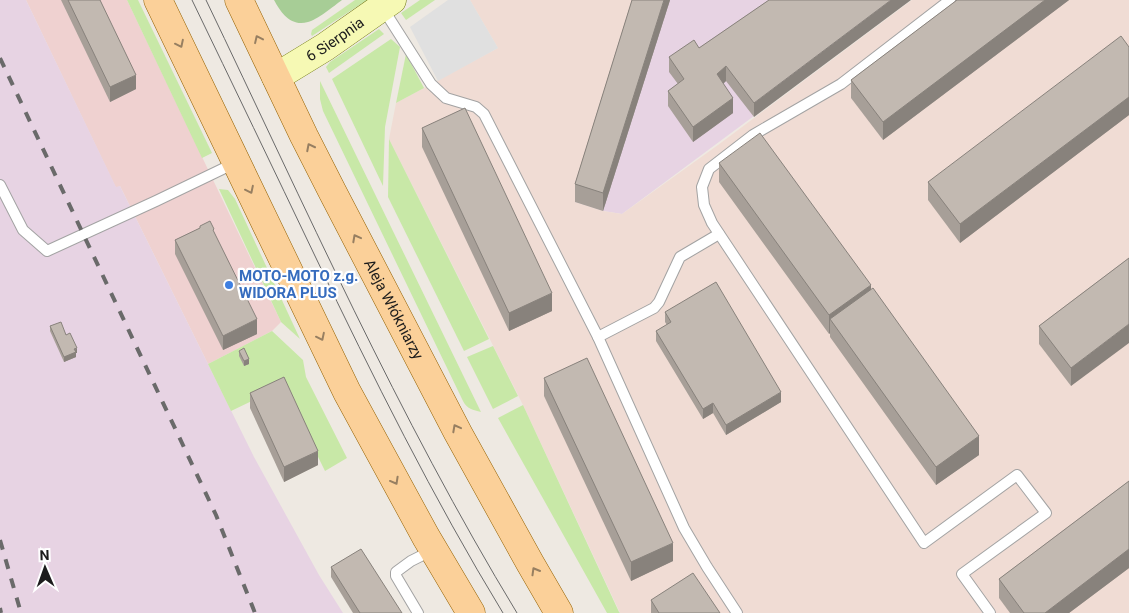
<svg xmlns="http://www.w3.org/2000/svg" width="1129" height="613" viewBox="0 0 1129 613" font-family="Roboto,sans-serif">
<rect width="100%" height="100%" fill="#eee9e2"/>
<path fill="#efd1d0" d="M26,0H127L281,322L272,331L208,364L120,186L116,188Z"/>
<g fill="#e7d3e3">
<path d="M0,0H26L116,187L120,186L254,457L319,575L343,613H0Z"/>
<path d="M638,0H910L622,214L603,211L575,202Z"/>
</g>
<path fill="#f0dcd4" d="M470,0H638L575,202L603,211L622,214L718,145L912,0H1129V613H620L523,405L389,139L396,103L498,48Z"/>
<g fill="#c8e8a7">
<path d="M127,0H138L212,153L202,158Z"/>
<path d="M355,0H367L312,36L311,34L312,30Z"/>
<path d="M420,0H435L406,20L401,13Z"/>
<path d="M379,29L384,34L329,73L326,67L330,62Z"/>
<path d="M391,39L400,47L385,127L383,186L332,79Z"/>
<path d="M406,54L424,88L396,103Z"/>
<path d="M320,81L481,412C473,410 467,409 463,401L323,111L320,99Z"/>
<path d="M389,139L489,339L464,351L388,197Z"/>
<path d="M219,189L228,190L235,199L300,339L281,322Z"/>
<path d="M272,331L303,360L306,377L347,458L325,471L283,386L231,411L208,364Z"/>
<path d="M493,346L518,396L493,409L467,357Z"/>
<path d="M523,405L619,612L620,613H607L498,418Z"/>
</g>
<path fill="#a7cd96" d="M274,0H342C334,6 317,20 308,22C291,27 281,13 274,0Z"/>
<path fill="#e0e0e0" d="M448,0H470L498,48L438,81L410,27Z"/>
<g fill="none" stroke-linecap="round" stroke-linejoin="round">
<g stroke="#a3a3a3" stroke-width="12">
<g id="lane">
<path d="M950,0L841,84L753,135L709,169L702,187L704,205L712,223L924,543L1017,475L1046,513L962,574L990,613"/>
<path d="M382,7L431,84L446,98L476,107L484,114L598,337L684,528L707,567L737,613"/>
<path d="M0,185L23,230L47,251L156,201L235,163"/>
<path d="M598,337L654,308L659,302L680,257L719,234"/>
<path d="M418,613L396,576V572L411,561L433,550"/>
</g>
</g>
<g stroke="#677105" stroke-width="29">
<g id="secondary">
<path id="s1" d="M276,77L325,47L392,0"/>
</g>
</g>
<g stroke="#946100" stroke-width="29">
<g id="primary">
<path d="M158,0L347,392L426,537L471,613"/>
<path id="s2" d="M239,0L304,136L332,191L458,433L530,563L559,613"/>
</g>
</g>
<use href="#lane" stroke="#fff" stroke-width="10"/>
<use href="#secondary" stroke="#f6f9b4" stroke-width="28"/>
<use href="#primary" stroke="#fbd099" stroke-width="28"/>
<g stroke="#6a6a6a" stroke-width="1">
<path d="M192,0C233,85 274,170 315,256C373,377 433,498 503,613"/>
<path d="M206,0C305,206 398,417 517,613"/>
</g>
<g stroke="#6a6a6a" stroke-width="4" stroke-dasharray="10 10" stroke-linecap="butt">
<path d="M0,58L216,515L255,613"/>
<path d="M0,540L21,613"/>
<path d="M0,608L1,613"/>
</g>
</g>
<g fill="#a79f98">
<path d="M61,0H100L136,89L110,102Z"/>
<path d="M632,0H670L603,211L575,202V184Z"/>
<path d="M769,0L754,117L726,81L723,84L733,113L693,142L668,106V91L678,84L669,72V57L699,48Z"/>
<path d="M957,0H1069L883,140L851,98V80Z"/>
<path d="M1129,47V115L960,243L928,200V182Z"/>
<path d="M422,128L552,311L509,331L422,147Z"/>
<path d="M719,163L871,290L979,455L936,485L830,337V333L829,334L719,182Z"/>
<path d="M200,226L214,232L257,334L223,350L175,254V240L200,228Z"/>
<path d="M1129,258L1071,386L1039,344V326Z"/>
<path d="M665,312L781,402L726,435L713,413L703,419L656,341V331L667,325L665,322Z"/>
<path d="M50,326L66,335L77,353H76V357L64,362L50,331Z"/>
<path d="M239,351L249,364L244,366L239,356Z"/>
<path d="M544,378L673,561L631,581L544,396Z"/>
<path d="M250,393L318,465L284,482L250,408Z"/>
<path d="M1129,481V568L1069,613H1010L999,598V579Z"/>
<path d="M331,567L402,613H353L331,577Z"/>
<path d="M651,600L720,613H651Z"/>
</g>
<g fill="#88827c">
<path d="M664,0H670L603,211V193Z"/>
<path d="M891,0H911L754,117V103Z"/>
<path d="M1045,0H1069L883,140V122Z"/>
<path d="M726,66V81L717,89V74Z"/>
<path d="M136,75V89L110,102V87Z"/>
<path d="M1129,97V115L960,243V224Z"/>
<path d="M733,98V113L693,142V127Z"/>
<path d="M871,285V303L830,319V333L829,334V315Z"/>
<path d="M552,293V311L509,331V313Z"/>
<path d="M257,319V334L223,350V336Z"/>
<path d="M1129,324V343L1071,386V368Z"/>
<path d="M77,348V353H76V357L64,362V357Z"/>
<path d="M249,359V364L244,366V361Z"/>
<path d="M781,392V402L726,435V425Z"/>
<path d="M713,403V413L703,419V409Z"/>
<path d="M979,436V455L936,485V467Z"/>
<path d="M318,451V465L284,482V467Z"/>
<path d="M673,543V561L631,581V562Z"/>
<path d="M1129,549V568L1069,613H1045Z"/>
</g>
<g fill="#c2b9b1" stroke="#88827c">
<path d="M68,0H100L136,75L110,87Z"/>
<path d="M632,0H664L603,193L575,184Z"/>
<path d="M769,0H891L754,103L726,66L717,74L733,98L693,127L668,91L684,79L669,57L694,40L699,48Z"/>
<path d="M957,0H1045L883,122L851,80Z"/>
<path d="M1121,36L1129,47V97L960,224L928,182Z"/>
<path d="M465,108L552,293L509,313L422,128Z"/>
<path d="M760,133L871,285L829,315L719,163Z"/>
<path d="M210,221L214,229L213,230L257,319L223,336L175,240L200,228V226Z"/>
<path d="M1129,258V324L1071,368L1039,326Z"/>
<path d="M716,282L781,392L726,425L713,403L703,409L656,331L671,322L665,312Z"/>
<path d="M873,288L979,436L936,467L830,319Z"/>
<path d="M61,322L66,335L70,333L77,348L74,349L76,352L64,357L50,326Z"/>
<path d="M244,348L249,359L244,361L239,351Z"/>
<path d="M587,358L673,543L631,562L544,378Z"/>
<path d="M284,377L318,451L284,467L250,393Z"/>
<path d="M1129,481V549L1045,613H1024L999,579Z"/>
<path d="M361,549L402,613H360L331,567Z"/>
<path d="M693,573L720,613H659L651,600Z"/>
</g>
<defs><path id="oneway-chevron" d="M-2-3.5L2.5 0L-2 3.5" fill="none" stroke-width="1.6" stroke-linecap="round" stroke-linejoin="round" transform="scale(1.25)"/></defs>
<g stroke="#977f61">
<use href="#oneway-chevron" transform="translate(258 39) rotate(-115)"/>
<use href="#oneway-chevron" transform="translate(180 44) rotate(64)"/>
<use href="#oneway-chevron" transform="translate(310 147) rotate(-117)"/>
<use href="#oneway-chevron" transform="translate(250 190) rotate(64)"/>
<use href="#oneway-chevron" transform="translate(356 238) rotate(-118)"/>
<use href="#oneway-chevron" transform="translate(321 337) rotate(64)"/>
<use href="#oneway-chevron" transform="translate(456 428) rotate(-118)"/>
<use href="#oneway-chevron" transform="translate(395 481) rotate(61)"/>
<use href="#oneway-chevron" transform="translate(535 571) rotate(-120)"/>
</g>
<circle fill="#3f7fe0" stroke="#fff" stroke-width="2" cx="229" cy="285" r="5"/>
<g text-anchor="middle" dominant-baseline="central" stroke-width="4.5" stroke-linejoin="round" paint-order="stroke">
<g font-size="15" fill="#1c1c1c" stroke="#fff">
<text stroke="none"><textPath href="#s1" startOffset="70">6 Sierpnia</textPath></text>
<text stroke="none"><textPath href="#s2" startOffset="346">Aleja Włókniarzy</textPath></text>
</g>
<g font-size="15" font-weight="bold" fill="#366cbe" stroke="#fff" text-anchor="start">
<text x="239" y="276">MOTO-MOTO z.g.<tspan x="239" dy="17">WIDORA PLUS</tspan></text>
</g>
</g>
<g transform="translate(45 568) rotate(358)" stroke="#ffffff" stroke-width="4" paint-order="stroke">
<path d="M0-4L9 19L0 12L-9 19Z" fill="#1c1c1c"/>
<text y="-8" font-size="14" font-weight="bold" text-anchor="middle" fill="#1c1c1c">N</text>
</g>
</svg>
